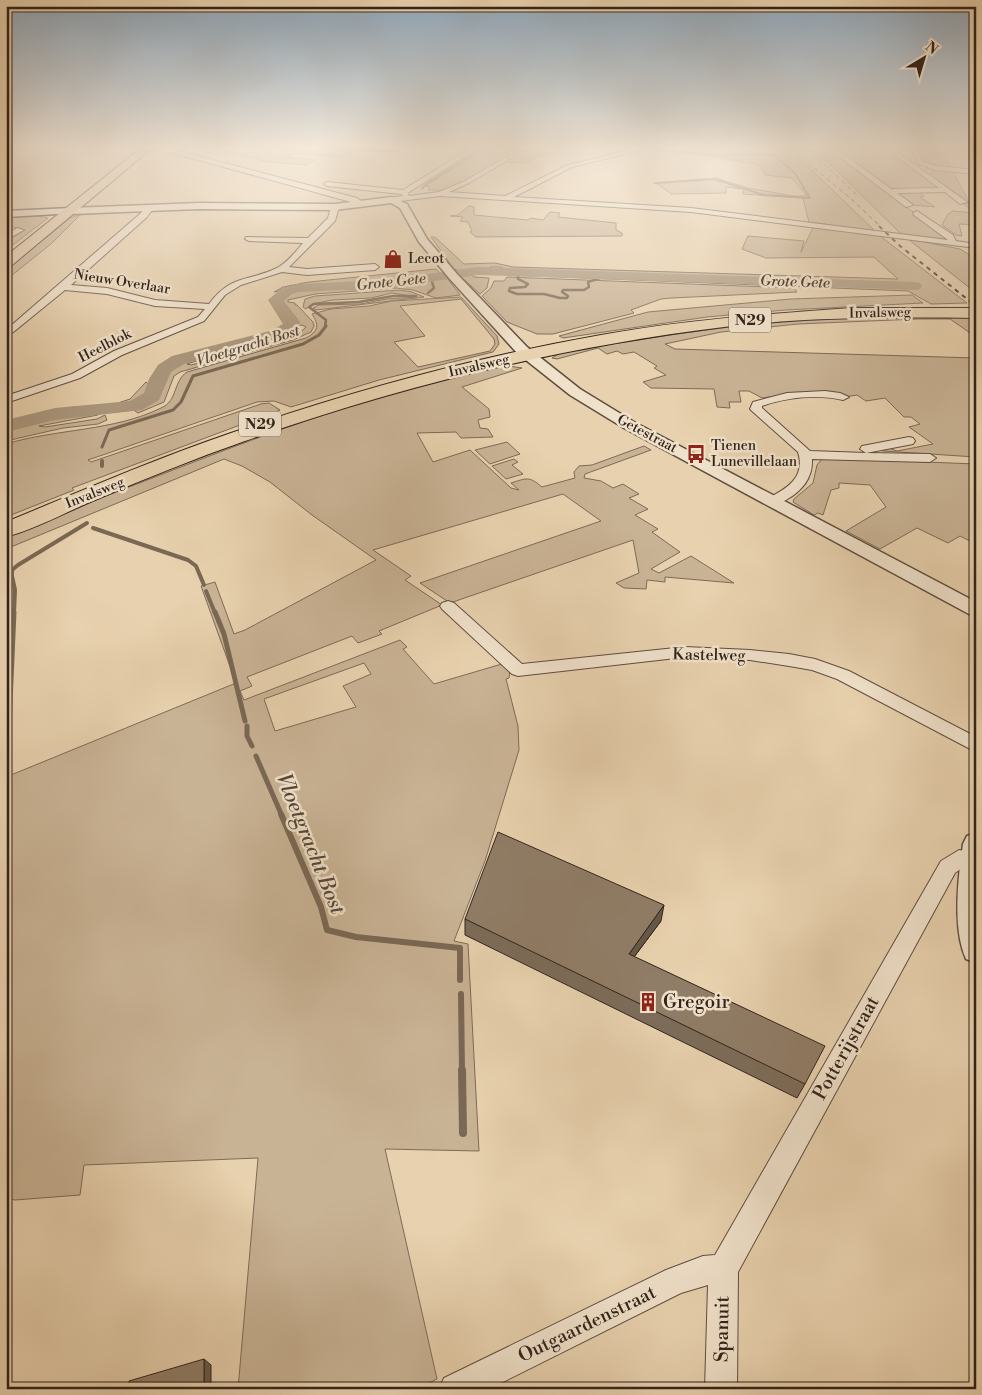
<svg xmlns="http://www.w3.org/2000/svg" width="982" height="1395" viewBox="0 0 982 1395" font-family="'Libre Bodoni',serif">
<rect width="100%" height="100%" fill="#e8d1ae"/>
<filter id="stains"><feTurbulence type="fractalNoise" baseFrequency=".004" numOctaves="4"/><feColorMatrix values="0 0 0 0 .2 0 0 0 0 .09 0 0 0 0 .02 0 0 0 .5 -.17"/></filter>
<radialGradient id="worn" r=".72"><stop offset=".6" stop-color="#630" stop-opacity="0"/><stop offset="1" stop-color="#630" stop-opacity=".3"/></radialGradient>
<g fill="#c9b395" stroke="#7d6b58" fill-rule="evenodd">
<path d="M235,148H327L356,151L346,157L293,153L286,157L315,160L305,165L294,164L268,162L227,151Z"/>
<path d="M486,148H521L464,182L447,190H428L430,187L425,186Z"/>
<path d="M527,148H574L538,156L529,163L506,162Z"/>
<path d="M681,148H789L875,231L809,222L803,198L743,194V189L726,187V193L671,194L658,184L653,183L716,178L748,188L793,196H807L792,178L765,175L761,167L756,164L685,152L690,150Z"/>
<path d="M809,148H827L948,238L943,240L902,235L830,164Z"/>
<path d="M834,148H886L943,189L890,190Z"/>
<path d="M912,148H939L940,150H932L933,154H943L951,169L924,162Z"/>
<path d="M935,170H952L970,204L976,210H971L963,203H969L929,174Z"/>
<path d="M895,191H917L924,196L920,197L935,207L914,205Z"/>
<path d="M469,206L474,207V215L528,220L530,218L543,220L550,212L560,213L558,217L616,223V230L622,233V236L476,237L470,232L472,231L468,222L460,221L463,217L450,216L458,215Z"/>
<path d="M952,211L976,213V225L959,224L962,236L956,235L942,225L948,214Z"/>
<path d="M101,213L80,215L52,243L6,280V270L70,218L81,214Z"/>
<path d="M32,215L48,218L6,250V242L24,230L6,225V218Z"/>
<path d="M814,226L880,236L967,303L931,304L908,291L509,275L511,274L917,287L909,284L510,271L500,267H490V268C478,268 461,273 454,269L431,237H435L464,264L495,263L513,267L898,279L874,257L766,258L742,249L748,236L804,241L801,252Z"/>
<path d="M908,239L960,249L976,259V293Z"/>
<path d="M436,269L441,274L374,281L301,286L274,292L283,287L309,282Z"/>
<path d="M470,274L474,277L489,278L487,288L480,294L460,276Z"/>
<path d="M438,277L447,278L460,295L436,298L413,290L396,288L315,294L288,300V302L295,303V305H297L313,322L314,326L311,332L293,340L180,372L174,376L164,402L138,413L132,409L145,404L155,396L167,374L179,362L231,347L237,348L187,364L191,365L251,349L253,347L242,346L292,330L295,332L284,338C293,339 300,333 306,327L302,325L296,327V317C289,311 283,310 282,299L289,292L299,290L354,289L402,285Z"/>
<path d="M507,277L794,288L797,292L672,298L661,299L631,310L634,313L553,334H537L507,322L482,296L491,288L494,281H504Z"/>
<path d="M400,290L412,292L424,297L316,310L313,308L319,305L360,304L387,299L417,297L392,293L371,298L333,300L312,304L306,309L303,307L305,299L315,296Z"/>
<path d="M912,295L923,303L786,310L707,317L563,338L559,336L648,312L791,299Z"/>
<path d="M461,297L497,336L499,344L493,352L379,380L291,407L274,401L257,402L88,460L91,462L261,404L269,403L280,410L72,488L74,490L6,517V444C55,429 115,431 161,408C178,401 173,381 187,372L306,338C319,331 319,325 312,314L331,309L369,306L392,301ZM461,299L494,339L495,344L490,351L418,367L394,342L425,336L400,306Z"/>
<path d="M976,317V337L950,319H918L798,324L721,332L665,344L675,349L976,358V457L883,451L881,450L886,447L897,451L933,444L909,427L920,424L911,417H904L885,398L866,401L857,395L844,397L790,394L762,398L749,391H739L741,402H729L730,408L717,407L714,389L651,388L643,382L666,375L654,368L657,366L634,352L623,354L617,351L607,354L598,348L557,359L552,358L560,353C640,339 720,326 801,320C859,316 918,317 976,317Z"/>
<path d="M502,365L522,368L462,387L489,409L490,417L478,420L480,428L488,429L493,437L461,438L456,432L417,433L433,462L470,450L511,488L519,490L511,483C527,478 529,476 542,487L575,478L574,472L579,466L592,465L644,446L651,450L585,474L584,478L601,481L613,488L623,484L639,494L629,498L648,509L635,515L658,529L652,532L680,552L651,569L659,573L691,556L734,583L665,577V582L647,580L646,589L624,588L616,583L639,573L633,540L450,603L420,583L601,521L563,494L373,550L411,576L405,580L442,605L379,631L382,634L358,643L352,636L247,677L252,686L240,691L244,700L400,640L407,647L403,649L434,684L505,663L510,670L509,678L506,679L518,726L519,750L485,861L454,941L468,944L479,1151L385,1149L437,1379L417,1389H238L258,1158L84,1165L80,1195L15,1200L6,1198V777L236,683L201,586L215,582L234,634L245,630L376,560L312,515L270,482L242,466L224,459L6,549V534L89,499L92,501C164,474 235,445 308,420C372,398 437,382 502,365ZM364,663L371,674L343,686L356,707L275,731L264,699Z"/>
<path d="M146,382L152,387C148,413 79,408 60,411C42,413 24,418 6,422L47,411L74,407L109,406L130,399Z"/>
<path d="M95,413L98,415L39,426L45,427L97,419L105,415L107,420L98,424L63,428L6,441V428L12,427L49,418Z"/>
<path d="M507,442L520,454L490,464L475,450Z"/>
<path d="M825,458L976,464V544L960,536L948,543L917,528L880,549L846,531L886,507L870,485L839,483V488L831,490L823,515L818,513L814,515L793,502L794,499L813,483L817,465L822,459Z"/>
<path d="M514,459L518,462L512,465L523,474L506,479L492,466Z"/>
</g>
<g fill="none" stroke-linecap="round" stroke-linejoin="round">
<g stroke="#7a6855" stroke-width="2">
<path d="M649,149L723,156L748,154L774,155L795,173L810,198L764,195L714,179L657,183"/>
<path d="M422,189L425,185L483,148"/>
</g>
<g stroke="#7a6855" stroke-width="2.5">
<path d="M465,271L467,273"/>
<path d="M518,273V279L528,284L525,287L510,288L509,291L517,294H544L560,298H567L568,296L562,292L563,290H584L589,287L588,282L606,276"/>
<path d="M427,278L429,280"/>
<path d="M428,293L434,288L432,282"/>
<path d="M325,327L326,320L309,307L314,304L359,302L393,296H416"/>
</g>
<path stroke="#7a6855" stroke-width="3" d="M102,447L109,430L173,410L181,402L193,376L303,344L319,335L326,326"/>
<g stroke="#7a6855" stroke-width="4">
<path d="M102,461V466"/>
<path d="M93,528L188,560L196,566L204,585"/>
<path d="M12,576L15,590L14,613"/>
<path d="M6,578L12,576V570L18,565L87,523"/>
<path d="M206,591L215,613"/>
</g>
<g stroke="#7a6855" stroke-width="5">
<path d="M215,612L224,634L245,721"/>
<path d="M247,726V736L252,746"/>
<path d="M256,756L282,816"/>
<path d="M6,794L14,612"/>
</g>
<g stroke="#7a6855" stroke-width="6">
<path d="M281,814L321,907L327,930L356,937L460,948V980"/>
<path d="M461,994L462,1072"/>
</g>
<path stroke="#7a6855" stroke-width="8" d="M462,1070L463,1133"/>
<path fill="#aa967c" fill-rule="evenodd" d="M478,267L915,282L920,283L922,286L920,289L915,290L478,275L385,288L299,292L292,294L284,301L300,322L297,330L282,337L184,364L171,372L159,400L142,410L55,420L6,432V420L55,408L130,401L144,393L149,379L158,365L172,356L270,331L283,324L268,300L282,288L298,284L385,280Z"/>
<g stroke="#5f4e40" stroke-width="2">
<g id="minor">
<path d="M161,148L175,150L357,198L366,205L359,207L351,202L173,153L159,151Z"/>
<path d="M471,148H478L408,193L409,196L439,192L465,181L506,157L509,159L508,160L469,183L449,192L505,196L568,165L638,148H648L572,167L514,197L691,208L948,240L914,215L913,213L917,211L953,235L956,241L976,244V248L691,212L440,196L392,202L388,200L389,198L403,196L401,194L327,186L324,184L327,182L403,190Z"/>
<path d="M828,148H835L891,189L939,188L885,148H892L967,202L960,204L945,192L897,193L913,205L906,207Z"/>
<path d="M906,148L916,150L923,162L936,166L976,170V174L935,170L919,164L912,152Z"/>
<path d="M147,205L154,207L147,217L71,285L107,288L155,300L209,304C231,274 248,282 277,268C287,263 296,251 303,243L249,241L245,239L246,237L308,238L328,218L331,207L335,205L339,207L335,221L289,267L307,269L375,264L379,267L375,270L307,275L282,272L241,285L225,295L204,321L122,355L80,378L6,403V396L72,374L114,351L198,317L205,309L155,306L107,294L65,290L6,338V330L141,213Z"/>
<path d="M17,228L24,230L6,240V235Z"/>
<path d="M825,391L840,393L849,397L843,400C818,394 787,397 762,406V408L810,451L866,453L860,449L862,446L909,437L913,438L915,441L913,444L866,453L930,454L936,458L930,462L812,459C813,478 802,491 786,500C779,503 775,507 767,505L765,502L767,499C786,489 806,478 798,452L752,411L750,409L753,402L787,393Z"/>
<path d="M448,601L454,603L522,664L685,647L750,650L789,654L815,659L849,671L976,737V752L837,679L812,670L789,666L750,660L685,657L518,676L512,674L442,609L440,606L442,603Z"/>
<path d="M959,850L976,853V869L962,868L955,873L738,1272L737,1389H705L708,1285L681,1293L489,1389H439L444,1378L666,1270L703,1256L715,1255L941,861Z"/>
</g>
</g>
<g stroke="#5f4e40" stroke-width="3">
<g id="tertiary">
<path d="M392,197L407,204L427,239L457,274L527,347L580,389L634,422L976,602V616L969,614L624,428L570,395L517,353L449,278L419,242L400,208L391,203L335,210L199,209L71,214L66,211L71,208L199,203L335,204Z"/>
<path d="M976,833V963L966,959C952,929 958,877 963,844L967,836Z"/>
</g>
</g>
<g stroke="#31231b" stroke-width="3">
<path id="secondary" d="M71,208L75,209L76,211L75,213L6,217V211Z"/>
</g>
<g stroke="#31231b" stroke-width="2">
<g id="primary">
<path d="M141,148H152L11,266L6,267V256Z"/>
<path d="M851,308H976V318C892,317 808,317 724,327C561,347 400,386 245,441C194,459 144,479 95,500C66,512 36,529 6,537V522C81,491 155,459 231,433C352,391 476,357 601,335C684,320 767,314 851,308Z"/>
</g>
</g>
<use href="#minor" fill="#f0e1ca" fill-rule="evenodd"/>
<use href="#tertiary" fill="#f0e1ca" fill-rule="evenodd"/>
<use href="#secondary" fill="#f0e1ca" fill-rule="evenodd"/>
<use href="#primary" fill="#e8d1ae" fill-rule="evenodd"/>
<g stroke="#31231b" stroke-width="1" stroke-dasharray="4 4" stroke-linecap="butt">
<path d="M790,148L849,197L881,227"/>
<path d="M807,148L858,196"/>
</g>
<path stroke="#31231b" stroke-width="2" stroke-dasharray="4.5 4.5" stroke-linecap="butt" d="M879,226L900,246L976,306"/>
</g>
<g fill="#7c6c59" stroke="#31231b">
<path d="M329,148H404L398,152Z"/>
<path d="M465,919L661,921L634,957L805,1084L797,1098L465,935Z"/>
</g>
<g fill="#655848" stroke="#31231b">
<path d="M397,148H404L398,152Z"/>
<path d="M664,905L661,921L625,969L629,954Z"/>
<path d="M204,1359L211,1365V1389H204Z"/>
</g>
<g fill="#907d67" stroke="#31231b">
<path d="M498,832L664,905L629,954L825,1046L805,1084L465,919Z"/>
<path d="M204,1359V1389H129V1381Z"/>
</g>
<linearGradient id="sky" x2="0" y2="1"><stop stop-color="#8fa8bd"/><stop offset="0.43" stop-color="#f5eadb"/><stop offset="1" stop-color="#f5eadb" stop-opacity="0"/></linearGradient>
<rect width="982" height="343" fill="url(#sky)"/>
<defs>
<g id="shop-bare" transform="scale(1.5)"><path d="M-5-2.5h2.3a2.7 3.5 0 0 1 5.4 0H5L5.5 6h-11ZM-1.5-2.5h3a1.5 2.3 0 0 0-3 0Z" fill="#8f2418" stroke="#f0e1ca" stroke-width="2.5" paint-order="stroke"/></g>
<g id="bus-bare" transform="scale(1.5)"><path d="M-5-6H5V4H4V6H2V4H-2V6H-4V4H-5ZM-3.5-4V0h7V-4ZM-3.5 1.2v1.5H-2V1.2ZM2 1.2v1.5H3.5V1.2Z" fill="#8f2418" stroke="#f0e1ca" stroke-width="2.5" paint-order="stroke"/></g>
<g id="building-bare" transform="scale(1.5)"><path d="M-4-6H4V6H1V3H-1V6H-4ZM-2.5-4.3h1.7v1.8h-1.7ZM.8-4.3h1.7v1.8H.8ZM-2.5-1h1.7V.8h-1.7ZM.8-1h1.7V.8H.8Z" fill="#8f2418" stroke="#f0e1ca" stroke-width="2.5" paint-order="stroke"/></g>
</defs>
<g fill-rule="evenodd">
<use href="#shop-bare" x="393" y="259"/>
<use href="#bus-bare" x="696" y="454"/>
<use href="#building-bare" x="648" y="1002"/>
</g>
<g text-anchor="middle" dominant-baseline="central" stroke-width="5" stroke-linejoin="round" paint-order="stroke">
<g font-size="14" fill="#31231b" stroke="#f0e1ca" text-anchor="start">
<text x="408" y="259">Lecot</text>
<text x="711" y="446">Tienen<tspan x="711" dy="16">Lunevillelaan</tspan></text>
</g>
<g font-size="14" fill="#31231b" stroke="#f0e1ca">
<text transform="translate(122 282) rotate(9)">Nieuw Overlaar</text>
<text transform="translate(880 313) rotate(-1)">Invalsweg</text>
<text transform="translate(105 346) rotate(-27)">Heelblok</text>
<text transform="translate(479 366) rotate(-13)">Invalsweg</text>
<text transform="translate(647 434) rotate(28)">Getestraat</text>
<text transform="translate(95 493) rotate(-22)">Invalsweg</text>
</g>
<g font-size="15" font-style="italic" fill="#554638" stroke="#f0e1ca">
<text transform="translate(391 282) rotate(-6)">Grote Gete</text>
<text transform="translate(795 282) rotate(2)">Grote Gete</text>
<text transform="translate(248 346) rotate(-17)">Vloetgracht Bost</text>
</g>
<g fill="#f0e1ca" stroke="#6a5c50" stroke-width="1">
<rect x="729" y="307.5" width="42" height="25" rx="4"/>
<rect x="239" y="411.5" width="42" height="25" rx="4"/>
</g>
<g font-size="15" font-weight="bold" fill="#31231b">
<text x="750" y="320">N29</text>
<text x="260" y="424">N29</text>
</g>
<g font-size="16" fill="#31231b" stroke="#f0e1ca">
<text transform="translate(709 655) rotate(1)">Kastelweg</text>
</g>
<g font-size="19" fill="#31231b" stroke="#f0e1ca" text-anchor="start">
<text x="663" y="1002">Gregoir</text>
</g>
<g font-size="19" fill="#31231b" stroke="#f0e1ca">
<text transform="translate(846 1048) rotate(-61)">Potterijstraat</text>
<text transform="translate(587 1324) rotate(-26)">Outgaardenstraat</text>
<text transform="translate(722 1329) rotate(-89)">Spanuit</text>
</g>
<g font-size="21" font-style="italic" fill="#554638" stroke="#f0e1ca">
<text transform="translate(310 844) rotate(68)">Vloetgracht Bost</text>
</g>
</g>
<rect width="982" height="1395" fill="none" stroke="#e8d1ae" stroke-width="25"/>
<rect x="8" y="8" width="967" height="1380" fill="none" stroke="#31231b" stroke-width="2.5"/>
<rect x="12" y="12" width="957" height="1370" fill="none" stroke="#31231b"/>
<g transform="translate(924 58) rotate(38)" stroke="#f0e1ca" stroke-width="4" paint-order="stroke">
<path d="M0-4L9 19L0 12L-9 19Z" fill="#31231b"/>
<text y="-8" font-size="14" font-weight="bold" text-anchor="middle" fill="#31231b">N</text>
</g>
<rect width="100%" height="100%" filter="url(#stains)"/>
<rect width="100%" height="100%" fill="url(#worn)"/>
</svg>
